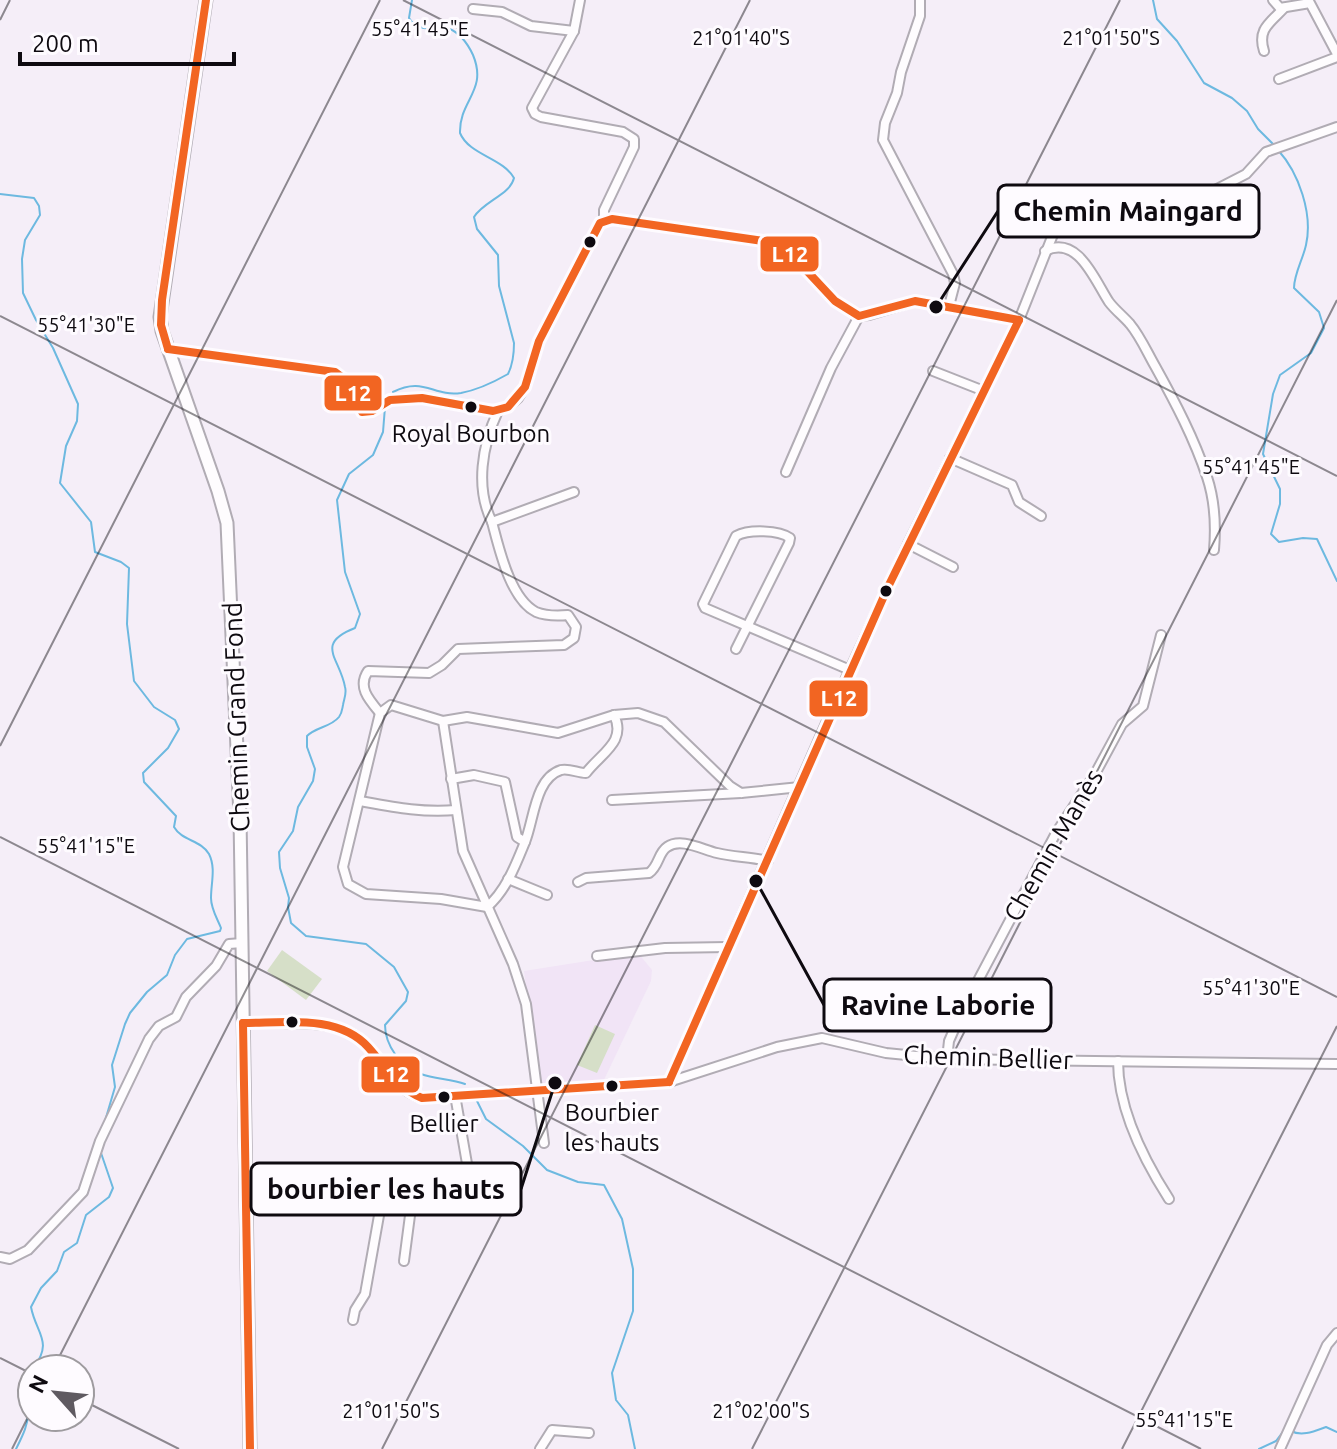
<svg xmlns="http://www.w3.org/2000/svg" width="1337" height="1449" viewBox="0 0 1337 1449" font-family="Ubuntu,sans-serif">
<rect width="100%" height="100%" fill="#f5eef8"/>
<path fill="#f1e4f6" d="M638,953L652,970L651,981L603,1082L538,1083L524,971Z"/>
<g fill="#d6dfc8">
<path d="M282,950L322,979L306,1000L267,971Z"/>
<path d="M595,1025L615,1034L597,1073L577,1065Z"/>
</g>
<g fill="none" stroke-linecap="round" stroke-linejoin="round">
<g stroke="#6db9e0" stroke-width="2">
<path d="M1153,0L1157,19L1177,41L1204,83L1232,98L1247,111L1258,129L1274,145"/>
<path d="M1278,150C1299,173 1313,214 1306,245C1303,259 1294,274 1294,288L1319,312L1324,328L1311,353L1280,375L1273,394L1263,454L1280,489V504L1271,534L1279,542L1303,538L1317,539L1337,581"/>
<path d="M0,194L34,198L39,206L40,215L25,240L22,259L23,293L36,320L53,348L78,404L77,421L66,446L60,483L91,522L95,552L121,562L129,568L127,624L134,681L154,707L175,720L179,729L168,748L143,773L144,782L176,816L174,827C182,841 201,840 209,854C216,868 211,883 211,898C211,909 217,918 221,928L220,931L187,939L175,955L167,975L147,992L130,1013L125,1024L112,1065L115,1087L105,1121"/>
<path d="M393,392C424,376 433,397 461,393C477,390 494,382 508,374C513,364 514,355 514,343L499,286L498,255L477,229L474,217C484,201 510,195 514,178C503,158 469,155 460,133C459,100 488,91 473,55C467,42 460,33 448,28C433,27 418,33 409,18L412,0"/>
<path d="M385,407L383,432L373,455L349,474L337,500L345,572L360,614L355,628C314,644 340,658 345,687C347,693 344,699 343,705C342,710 342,713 339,717C331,727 316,727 307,736V747L315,769L313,781L298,807L293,831L279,852L280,868L289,898L288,907L291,923L306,936L366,944L394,967L408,992L406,1001L385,1025C385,1045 401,1068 421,1074C434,1079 451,1079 465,1084"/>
<path d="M476,1099L486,1119L523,1146L547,1170L578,1182L604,1185L622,1219L633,1269V1311L612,1373L616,1400L628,1415L635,1449"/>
<path d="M33,1369C54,1341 36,1334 31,1307L41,1288L57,1271L64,1252L77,1243L86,1215L109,1197L113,1188L100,1150"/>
<path d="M1291,1431C1302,1437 1315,1431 1326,1427L1337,1432"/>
<path d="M16,1449C22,1437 29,1424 28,1410C27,1395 25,1385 32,1370"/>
<path d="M1259,1449L1276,1441L1285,1429"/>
</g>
<g stroke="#b1acb4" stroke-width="12">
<g id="street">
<path d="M580,0L574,31L532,108L535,114L541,117L623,132L634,139V147L604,210V220"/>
<path d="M920,0V16L901,72L897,93L885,123L883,140L953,274L955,283L949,306"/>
<path d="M1273,0L1280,8L1310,3L1337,54"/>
<path d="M473,9L502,12L531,26L574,31"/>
<path d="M1264,51C1257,29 1270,23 1284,8"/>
<path d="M1279,79L1337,57"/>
<path d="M1192,212L1213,191L1246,174L1266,152L1337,127"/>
<path d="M1045,251C1078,234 1095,281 1109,302C1115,310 1123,316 1130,324C1140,336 1147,352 1155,366C1175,402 1194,438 1207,477C1215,501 1216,526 1214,550"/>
<path d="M168,349L335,372C357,383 348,398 362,412L372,411L390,400L422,398L493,411L508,407L518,398L525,387L539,341L600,223L612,219L770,242L793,256L835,301L859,316L869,315L915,301L1019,320"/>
<path d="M933,371L984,391"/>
<path d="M498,411C482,445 475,488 492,522L574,492"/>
<path d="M950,458L1012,485L1019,502L1041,516"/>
<path d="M786,472L831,368L859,316"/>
<path d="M908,544L953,567"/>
<path d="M736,649L789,543L790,538C779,530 749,529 736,536L703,604L705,608L850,670"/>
<path d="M380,713C369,700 357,687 368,671L429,673L442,665L458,649L564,645L574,638L576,627L568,615C557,616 546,616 536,612C510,599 499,548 492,522"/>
<path d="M443,721L391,705L380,713L343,867L348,884L366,894L441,899L487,907C506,891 516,864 525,842C534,820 535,778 561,770C569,768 578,773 586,773C601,753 627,742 614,715"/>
<path d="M443,721L463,851L513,964L526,1004L544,1143"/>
<path d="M443,721L467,717L558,733L614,715L638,713L664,722L730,786L741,793"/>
<path d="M451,779L474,775L505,782L517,837L525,842"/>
<path d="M612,800L741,793L800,787"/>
<path d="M360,801C393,807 422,813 456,810"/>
<path d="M508,879L547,895"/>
<path d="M578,882L586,878L649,873C659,866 658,853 667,847C681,837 703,850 717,853C733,857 751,857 768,861"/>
<path d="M597,956L665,948L728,947"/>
<path d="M243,1023C272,1024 323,1019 349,1032C377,1045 389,1090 422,1098L669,1082L777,1047L822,1038L886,1053L947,1059L1337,1064"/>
<path d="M947,1059L949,1041L963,1009L1056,833L1095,774L1122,724L1143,706L1161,635"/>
<path d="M1118,1061C1118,1109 1144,1160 1169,1199"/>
<path d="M669,1082L841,689L908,544L1019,320L1054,232"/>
<path d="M0,1257L10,1259L28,1250L83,1192L100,1141L149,1039L159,1026L176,1017L186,997L216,966L229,944L242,943"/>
<path d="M404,1261L414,1185"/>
<path d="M353,1320L355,1310L365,1294L383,1193L391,1186L463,1182L469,1175L455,1095"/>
<path d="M540,1449L552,1430L589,1433"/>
<path d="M1280,1449L1327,1345L1337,1333"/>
</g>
</g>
<g stroke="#b1acb4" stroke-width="15">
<path id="secondary" d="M206,0L160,317L162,331L218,491L227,523L240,817L250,1449"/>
</g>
<use href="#street" stroke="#fefcfe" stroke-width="8"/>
<use href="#secondary" stroke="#fefcfe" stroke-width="11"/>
<g stroke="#fefbff" stroke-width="14">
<g id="bus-1">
<path d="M168,349L335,372L347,381L362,412L372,411L390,400L422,398L493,411L508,407L525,387L539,341L600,223L612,219L770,242L793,256L835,301L859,316L915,301L1019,320"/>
<path d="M168,349L161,325L162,300L206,0"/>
<path d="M243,1023C284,1023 338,1014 368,1047C386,1067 397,1088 422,1098L669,1082"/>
<path d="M243,1023L250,1449"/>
<path d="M669,1082L888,587L1019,320"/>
</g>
</g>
<use href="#bus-1" stroke="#f26522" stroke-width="8"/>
</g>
<path fill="none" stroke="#0e0a10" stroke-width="2" stroke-opacity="0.45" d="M403,0L1337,476M0,20L10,0M0,316L1337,997M0,746L380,0M0,837L1201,1449M0,1358L32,1374M53,1369L750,0M80,1399L179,1449M12,1449L32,1409M382,1449L1120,0M752,1449L1337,300M1122,1449L1337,1026"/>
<g fill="#0e0a10" stroke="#fefbff" stroke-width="3">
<circle cx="590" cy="242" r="7"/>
<circle cx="471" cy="407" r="7"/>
<circle cx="886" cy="591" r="7"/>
<circle cx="292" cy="1022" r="7"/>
<circle cx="612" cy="1086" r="7"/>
<circle cx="444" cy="1097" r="7"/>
</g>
<g text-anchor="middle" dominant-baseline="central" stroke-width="6" stroke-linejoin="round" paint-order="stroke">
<g font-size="24" fill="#0e0a10" stroke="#fefbff">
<text x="471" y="433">Royal Bourbon</text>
<text x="612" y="1112">Bourbier<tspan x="612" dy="30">les hauts</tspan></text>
<text x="444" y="1123">Bellier</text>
</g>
<g font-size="26" fill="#0e0a10" stroke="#fefbff">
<text transform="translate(236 717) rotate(-92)">Chemin Grand Fond</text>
<text transform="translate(1053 845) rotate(-60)">Chemin Manès</text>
<text transform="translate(988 1057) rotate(2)">Chemin Bellier</text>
</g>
</g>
<g font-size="20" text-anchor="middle" fill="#0e0a10" stroke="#fefbff" stroke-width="6" stroke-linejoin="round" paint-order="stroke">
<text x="420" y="36">55°41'45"E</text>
<text x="741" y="45">21°01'40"S</text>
<text x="1111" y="45">21°01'50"S</text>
<text x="86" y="332">55°41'30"E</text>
<text x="1251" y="474">55°41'45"E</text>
<text x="86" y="853">55°41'15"E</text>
<text x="1251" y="995">55°41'30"E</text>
<text x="391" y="1418">21°01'50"S</text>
<text x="761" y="1418">21°02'00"S</text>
<text x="1184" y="1427">55°41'15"E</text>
</g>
<path fill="none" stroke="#0e0a10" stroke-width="3" d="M936 307L998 211M756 881L824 1005M555 1083L521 1189"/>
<g fill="#0e0a10" stroke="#fefbff" stroke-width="3">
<circle cx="936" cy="307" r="8"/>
<circle cx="756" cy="881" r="8"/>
<circle cx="555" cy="1083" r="8"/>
</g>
<g fill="#fefbff" stroke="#0e0a10" stroke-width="3">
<rect x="998" y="185" width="261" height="52" rx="8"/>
<rect x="824" y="979" width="227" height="52" rx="8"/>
<rect x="251" y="1163" width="270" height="52" rx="8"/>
</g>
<g font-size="28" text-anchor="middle" font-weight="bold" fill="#0e0a10">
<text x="1128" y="221">Chemin Maingard</text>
<text x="938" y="1015">Ravine Laborie</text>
<text x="386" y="1199">bourbier les hauts</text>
</g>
<g stroke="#fefbff" stroke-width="3">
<rect x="759" y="235" width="61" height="38" rx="8" fill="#f26522"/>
<rect x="323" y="374" width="60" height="38" rx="8" fill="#f26522"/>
<rect x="808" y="679" width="61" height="39" rx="8" fill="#f26522"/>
<rect x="360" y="1055" width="61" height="39" rx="8" fill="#f26522"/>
</g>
<g font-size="22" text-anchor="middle" font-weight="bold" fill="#fff">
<text x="790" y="262">L12</text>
<text x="353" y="401">L12</text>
<text x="839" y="706">L12</text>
<text x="391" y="1082">L12</text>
</g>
<g transform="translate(56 1393) rotate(297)"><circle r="38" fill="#fefbff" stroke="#9e9b9f" stroke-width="2"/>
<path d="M0-6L14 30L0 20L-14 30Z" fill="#5f5a61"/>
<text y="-12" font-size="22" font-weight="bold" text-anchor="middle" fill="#0e0a10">N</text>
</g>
<path d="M20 52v12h214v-12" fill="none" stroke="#0e0a10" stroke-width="4"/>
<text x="32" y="52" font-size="24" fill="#0e0a10" stroke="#fefbff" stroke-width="6" paint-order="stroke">200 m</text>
</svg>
